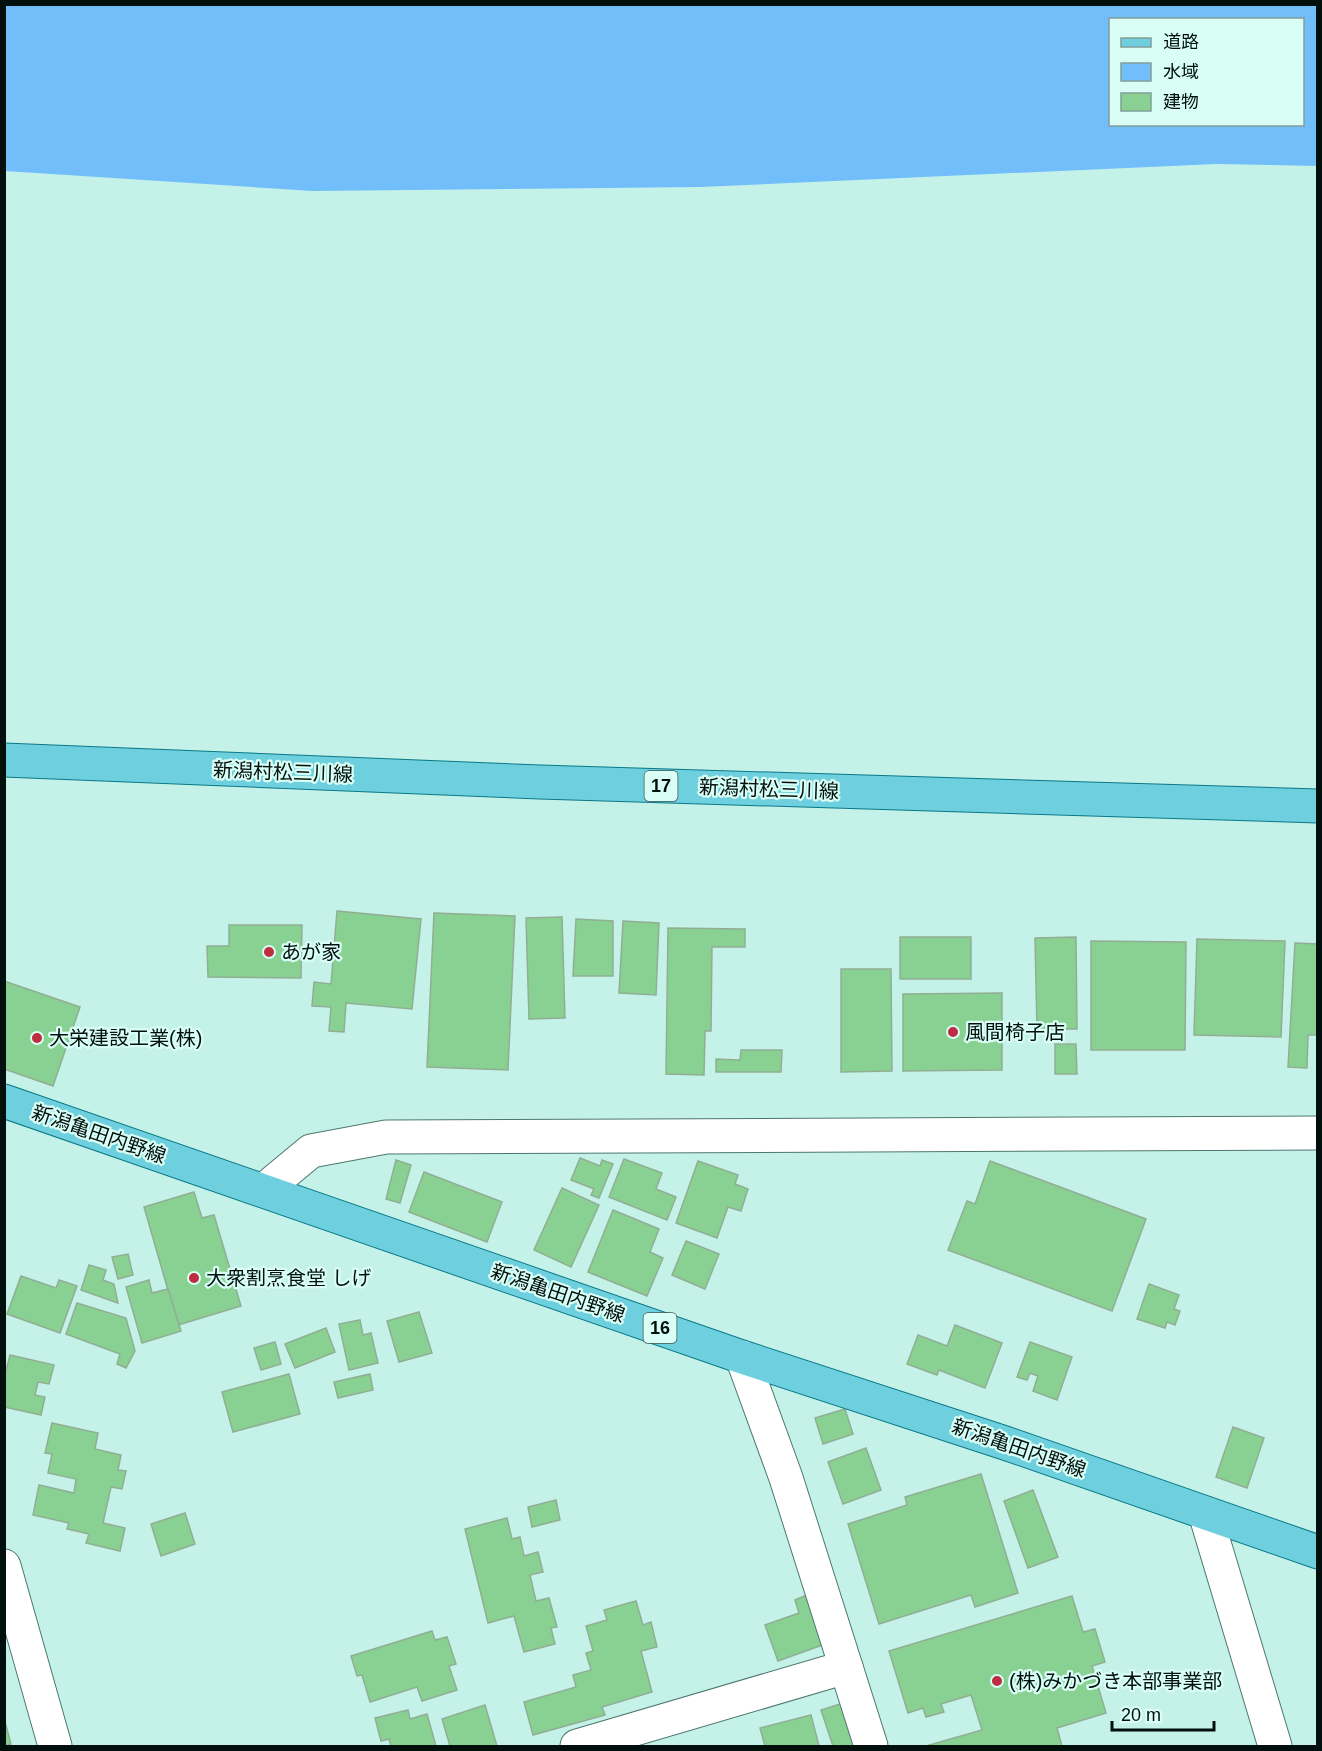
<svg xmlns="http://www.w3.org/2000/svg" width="1322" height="1751" viewBox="0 0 1322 1751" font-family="Arial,'Noto Sans JP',sans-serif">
<rect width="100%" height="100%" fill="#c5f2e8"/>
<path fill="#72befa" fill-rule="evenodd" d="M4,5H1317V166L1216,164L700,187L313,191L5,171ZM1110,20H1302V124H1110Z"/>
<g fill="#89d192" stroke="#91ae94" stroke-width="1.5">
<path d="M337,911L421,919L412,1009L346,1003L344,1032L329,1031L331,1007L312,1006L314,982L331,984Z"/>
<path d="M434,913L515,916L508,1070L427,1067Z"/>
<path d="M562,917L565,1018L529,1019L526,918Z"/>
<path d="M576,919L613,921V976H573Z"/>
<path d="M623,921L659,923L656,995L619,993Z"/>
<path d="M229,925H302L301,978L208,977L207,946H229Z"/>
<path d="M668,928L745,929V947H712L711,1031H705L704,1075L666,1074Z"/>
<rect x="900" y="937" width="71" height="42"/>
<path d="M1076,937L1077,1029H1037L1035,938Z"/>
<path d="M1197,939L1285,941L1281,1037L1194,1035Z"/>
<path d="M1091,941L1186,942L1185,1050H1091Z"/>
<path d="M1295,943L1318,944V1035H1308L1307,1068L1288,1067Z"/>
<path d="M841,969H891L892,1071L841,1072Z"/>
<path d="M4,981L80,1007L53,1086L4,1069Z"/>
<path d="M1002,993V1070L903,1071V994Z"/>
<path d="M1055,1044H1076L1077,1074H1055Z"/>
<path d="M741,1050H782L781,1072H716V1059L740,1060Z"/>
<path d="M580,1158L600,1166L602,1160L613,1164L599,1198L591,1195L594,1189L571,1180Z"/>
<path d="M624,1159L662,1173L656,1189L676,1197L667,1220L609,1197Z"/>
<path d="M396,1160L411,1165L400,1203L386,1199Z"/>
<path d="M698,1161L738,1175L735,1184L748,1189L741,1211L728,1207L717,1238L676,1223Z"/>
<path d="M990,1161L1146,1219L1112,1311L948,1250L967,1201L975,1204Z"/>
<path d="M424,1172L502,1202L487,1242L409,1212Z"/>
<path d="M562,1188L599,1205L571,1267L534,1250Z"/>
<path d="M194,1192L202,1218L214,1215L241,1306L178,1325L144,1207Z"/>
<path d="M613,1210L659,1229L650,1252L663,1258L647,1296L588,1272Z"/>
<path d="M686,1241L719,1254L705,1289L672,1275Z"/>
<path d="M128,1254L133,1275L118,1279L112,1257Z"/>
<path d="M89,1265L106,1270L103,1280L114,1284L118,1303L81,1290Z"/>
<path d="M21,1276L56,1288L59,1280L77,1286L60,1333L7,1314Z"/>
<path d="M149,1280L152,1293L168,1289L181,1331L142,1343L126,1287Z"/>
<path d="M1149,1284L1179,1295L1174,1309L1180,1311L1175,1325L1167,1322L1165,1328L1137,1319Z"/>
<path d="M77,1303L126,1318L135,1351L126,1368L117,1364L120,1354L66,1334Z"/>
<path d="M419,1312L432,1353L399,1362L387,1321Z"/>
<path d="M360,1320L363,1335L371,1333L378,1363L349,1370L339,1324Z"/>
<path d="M955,1325L1002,1343L985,1388L939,1370L937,1375L907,1364L918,1335L947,1346Z"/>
<path d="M326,1328L335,1352L295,1368L285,1344Z"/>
<path d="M275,1342L281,1364L261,1370L254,1348Z"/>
<path d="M1030,1342L1072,1357L1057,1400L1033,1391L1038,1376L1030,1373L1027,1380L1017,1377Z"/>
<path d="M10,1355L54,1365L49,1384L38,1382L35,1395L45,1397L41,1415L4,1407V1378Z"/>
<path d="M289,1374L300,1414L233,1432L222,1392Z"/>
<path d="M370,1374L373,1390L338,1398L334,1382Z"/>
<path d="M845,1409L853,1434L823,1444L815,1418Z"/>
<path d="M52,1423L98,1433L95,1449L121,1455L118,1470L126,1471L122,1489L111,1487L103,1523L125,1528L120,1551L86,1543L89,1534L67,1529L69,1523L33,1515L39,1485L74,1493L76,1479L48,1473L52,1454L45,1453Z"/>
<path d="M1233,1427L1264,1438L1247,1488L1216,1477Z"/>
<path d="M866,1448L881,1490L843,1504L828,1462Z"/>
<path d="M981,1474L1018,1593L975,1607L971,1595L879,1624L848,1524L907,1505L905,1497Z"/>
<path d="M1033,1490L1058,1557L1028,1568L1004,1501Z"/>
<path d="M556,1500L560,1520L532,1527L528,1507Z"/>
<path d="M185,1513L195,1544L161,1556L151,1524Z"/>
<path d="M507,1518L512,1539L520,1537L524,1556L538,1552L543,1572L530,1575L536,1601L549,1598L557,1627L551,1628L555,1644L524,1652L514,1616L488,1623L465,1529Z"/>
<path d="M809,1594L828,1643L778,1661L765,1625L799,1613L795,1600Z"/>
<path d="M1072,1596L1083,1632L1095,1629L1105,1662L1092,1666L1106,1713L1057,1728L1062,1746H926L982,1730L971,1695L941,1704L944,1712L926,1717L923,1708L908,1713L889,1651Z"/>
<path d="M636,1601L643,1625L651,1622L657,1647L641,1651L652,1692L602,1707L605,1715L533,1735L524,1702L576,1687L573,1675L591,1670L586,1653L593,1651L586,1626L607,1620L604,1610Z"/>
<path d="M432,1631L435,1640L447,1637L456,1664L449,1666L457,1690L422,1701L417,1687L370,1702L362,1675L357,1676L351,1656Z"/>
<path d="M847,1702L861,1746H833L821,1710Z"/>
<path d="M485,1705L497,1746H450L442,1719Z"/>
<path d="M408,1710L410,1719L427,1714L436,1746H391L389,1739L381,1741L375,1718Z"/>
<path d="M811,1715L819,1746H765L760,1728Z"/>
<path d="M4,1718L11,1744L4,1746Z"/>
</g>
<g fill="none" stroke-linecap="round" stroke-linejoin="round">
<g stroke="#4d776e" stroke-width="35">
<g id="street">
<path d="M1205,1513L1275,1746"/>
<path d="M577,1746L846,1667"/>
</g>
</g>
<g stroke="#4d776e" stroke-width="35">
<g id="secondary">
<path d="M264,1190L311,1151L386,1137L1318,1133"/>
<path d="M742,1357L786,1478L871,1746"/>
<path d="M4,1566L55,1746"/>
</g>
</g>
<g stroke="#097887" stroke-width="35">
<g id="primary">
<path d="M4,760L540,782L1318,806"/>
<path d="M4,1101L742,1357L1005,1443L1318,1552"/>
</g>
</g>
<use href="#street" stroke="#fff" stroke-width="33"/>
<use href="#secondary" stroke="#fff" stroke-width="33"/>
<use href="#primary" stroke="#6ed0de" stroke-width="33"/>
</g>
<g fill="#bd2c3f" stroke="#d9fef5" stroke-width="2">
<circle cx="269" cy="952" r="6"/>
<circle cx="953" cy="1032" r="6"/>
<circle cx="37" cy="1038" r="6"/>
<circle cx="194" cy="1278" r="6"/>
<circle cx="997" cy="1681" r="6"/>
</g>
<g text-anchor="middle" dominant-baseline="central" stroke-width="4.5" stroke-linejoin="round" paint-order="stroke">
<g fill="#d9fef5" stroke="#425753" stroke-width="1.5">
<rect x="644.5" y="771" width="33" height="30" rx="4.5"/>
<rect x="643.5" y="1313" width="33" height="30" rx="4.5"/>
</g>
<g font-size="18" font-weight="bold" fill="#02100d">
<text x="661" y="786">17</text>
<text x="660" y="1328">16</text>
</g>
<g font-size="20" fill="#02100d" stroke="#d9fef5">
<text transform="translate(283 772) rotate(2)">新潟村松三川線</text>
<text transform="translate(769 789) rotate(2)">新潟村松三川線</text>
<text transform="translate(99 1134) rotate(19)">新潟亀田内野線</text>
<text transform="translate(558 1293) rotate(19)">新潟亀田内野線</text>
<text transform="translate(1019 1448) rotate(19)">新潟亀田内野線</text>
</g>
<g font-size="20" fill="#02100d" stroke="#d9fef5" text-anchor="start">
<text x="281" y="952">あが家</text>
<text x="965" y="1032">風間椅子店</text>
<text x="49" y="1038">大栄建設工業(株)</text>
<text x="206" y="1278">大衆割烹食堂 しげ</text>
<text x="1009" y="1681">(株)みかづき本部事業部</text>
</g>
</g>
<rect width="1322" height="1751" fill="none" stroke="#02100d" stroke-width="12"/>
<rect x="1109" y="18" width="195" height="108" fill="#d9fef5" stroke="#839f98" stroke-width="1.5"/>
<rect x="1121" y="38" width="30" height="9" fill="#6ed0de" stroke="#839f98" stroke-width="1.5"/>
<text x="1163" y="48" font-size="18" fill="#02100d">道路</text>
<rect x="1121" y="63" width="30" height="18" fill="#72befa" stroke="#839f98" stroke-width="1.5"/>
<text x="1163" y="78" font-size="18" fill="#02100d">水域</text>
<rect x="1121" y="93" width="30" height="18" fill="#89d192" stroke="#839f98" stroke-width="1.5"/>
<text x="1163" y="108" font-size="18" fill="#02100d">建物</text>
<path d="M1112 1721v9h102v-9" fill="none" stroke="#02100d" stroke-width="3"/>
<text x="1121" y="1721" font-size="18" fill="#02100d" stroke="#d9fef5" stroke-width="4.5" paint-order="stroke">20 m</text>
</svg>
